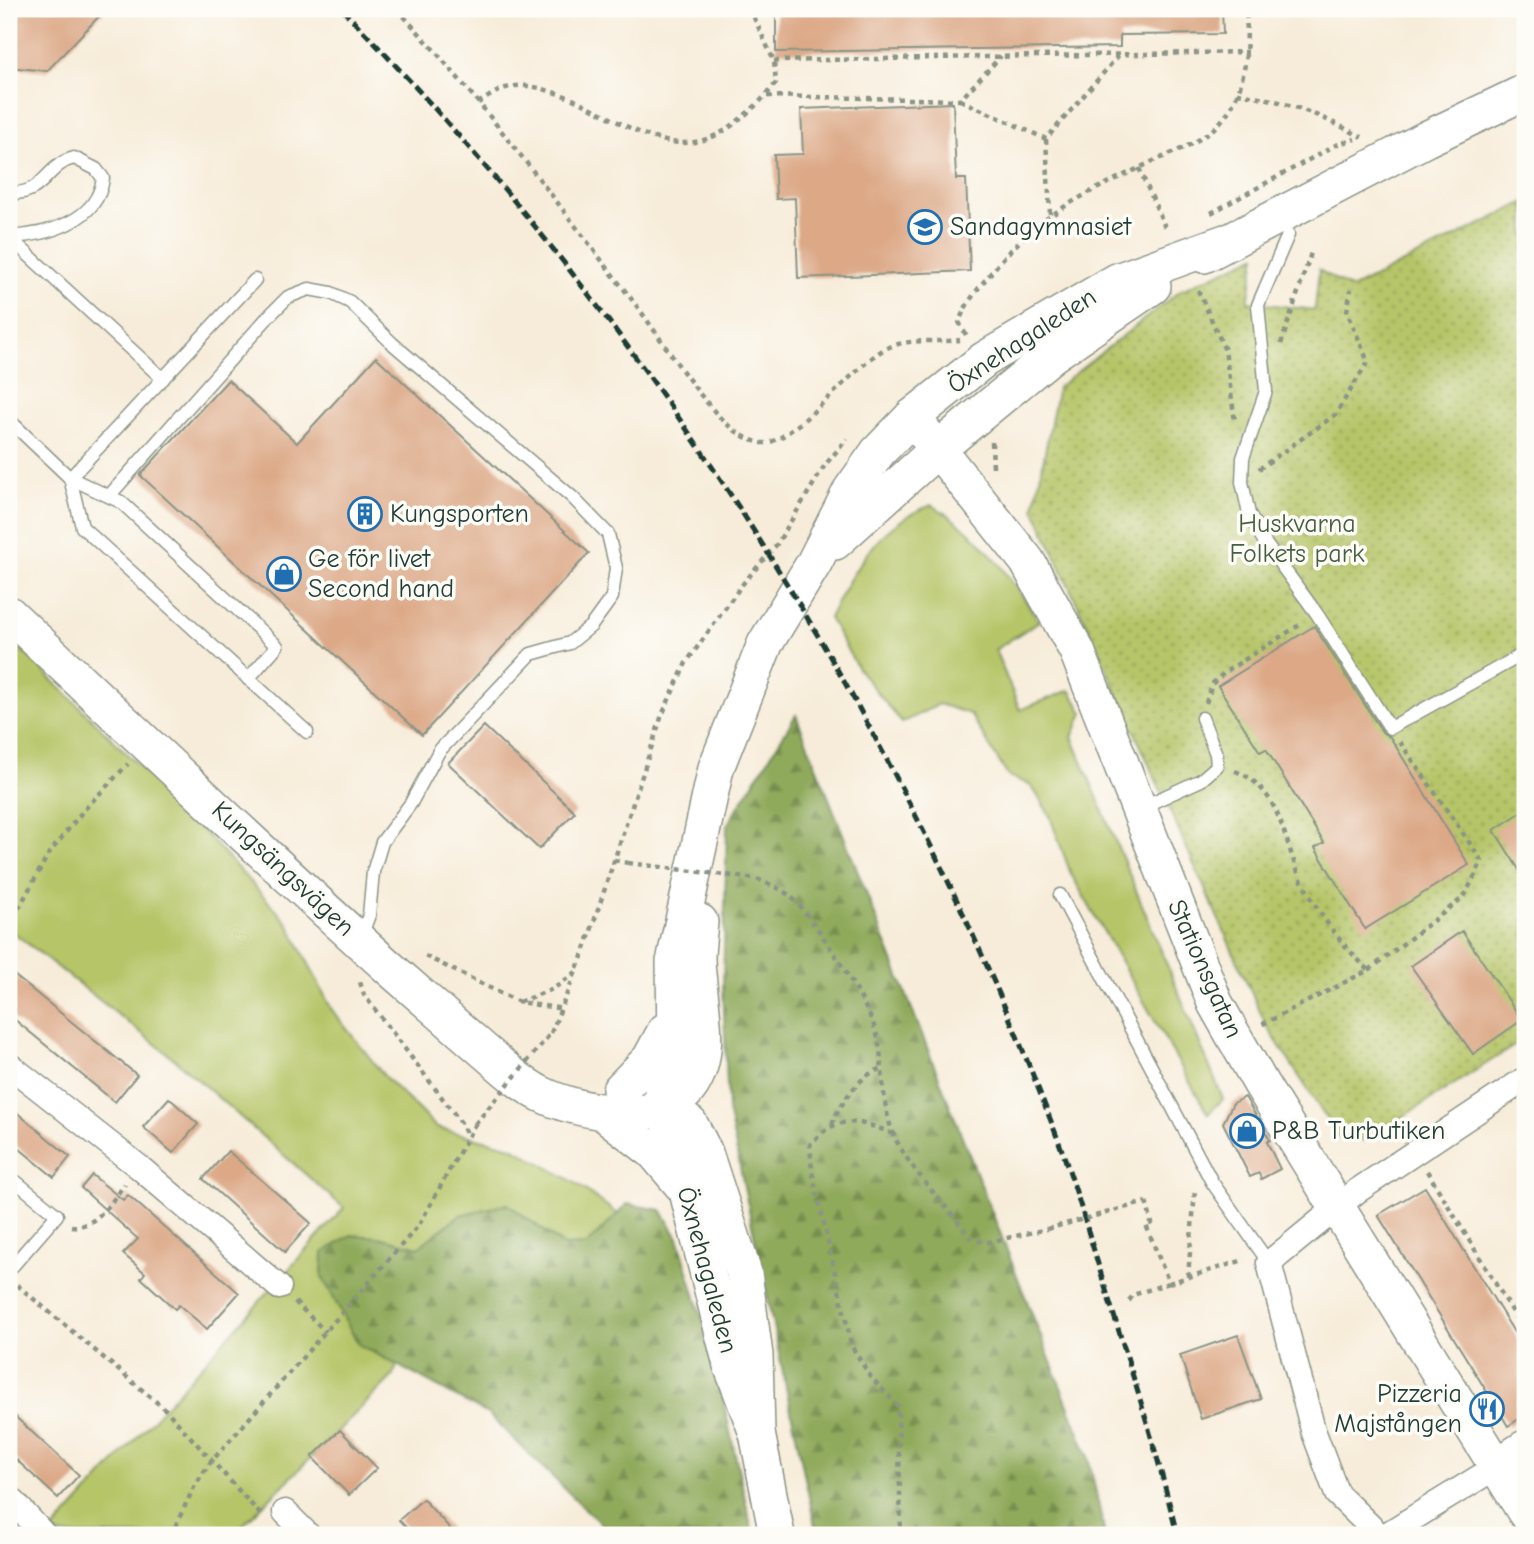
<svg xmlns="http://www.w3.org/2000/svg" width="1534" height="1544" viewBox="0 0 1534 1544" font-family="'Comic Neue',sans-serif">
<defs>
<pattern id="forest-firs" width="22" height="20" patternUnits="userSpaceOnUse" patternTransform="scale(1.75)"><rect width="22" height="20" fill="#90aa5c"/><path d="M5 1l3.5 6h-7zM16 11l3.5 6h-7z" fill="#758c4d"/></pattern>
<pattern id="park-dots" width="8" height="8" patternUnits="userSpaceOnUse" patternTransform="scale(1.75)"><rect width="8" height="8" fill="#b6c567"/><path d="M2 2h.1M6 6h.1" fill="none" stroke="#93a156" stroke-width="1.8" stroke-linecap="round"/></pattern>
</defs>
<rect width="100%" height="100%" fill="#fdfcf7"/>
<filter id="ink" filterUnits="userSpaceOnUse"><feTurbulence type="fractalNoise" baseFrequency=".0143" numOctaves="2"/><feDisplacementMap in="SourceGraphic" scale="14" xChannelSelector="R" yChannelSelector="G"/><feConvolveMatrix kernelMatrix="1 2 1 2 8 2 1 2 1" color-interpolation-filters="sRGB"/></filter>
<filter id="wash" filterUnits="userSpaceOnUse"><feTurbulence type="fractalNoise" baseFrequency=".00686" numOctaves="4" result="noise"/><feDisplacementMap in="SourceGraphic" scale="28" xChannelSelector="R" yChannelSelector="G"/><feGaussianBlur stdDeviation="1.57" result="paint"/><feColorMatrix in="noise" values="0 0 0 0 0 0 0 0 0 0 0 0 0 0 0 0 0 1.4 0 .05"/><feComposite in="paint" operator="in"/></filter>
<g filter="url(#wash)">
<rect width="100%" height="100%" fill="#f7ecd9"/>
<g fill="#b6c567" stroke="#6a814e" stroke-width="2">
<path d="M932,505C982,534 1008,574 1039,621L995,650L1020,710L1070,690L1083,713L1072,737L1223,1099L1208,1114L1071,874L1049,814L1031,785L1008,776L970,714L939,704L902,723L859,670L829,618C853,570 879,523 932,505Z"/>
<path d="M9,637L184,810L288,923L332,1010L386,1078L437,1128L512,1147L574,1182L618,1214L587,1245L565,1246L508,1204L460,1215L419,1247L378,1237L358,1344L397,1365L393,1376L233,1535H49L344,1208L172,1057L9,929Z"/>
</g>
<g fill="url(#forest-firs)" stroke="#587448" stroke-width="2">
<path d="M796,715L1088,1456L1105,1535H817L728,1110L723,987L727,825Z"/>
<path d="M508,1204L564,1246L587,1245L627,1204L661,1210L678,1238L712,1351L753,1535H612L488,1414L358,1344L322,1276L323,1253L351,1235L378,1237L419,1247L460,1215Z"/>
</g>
<path fill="url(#park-dots)" stroke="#6a814e" stroke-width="2" d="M1525,202V1039L1365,1141L1339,1138L1266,1025L1034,508L1058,387L1181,290L1256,256L1248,302L1315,310L1319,270L1351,289Z"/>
<g id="blocks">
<g fill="#dca886">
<path d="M9,9H106L47,71L9,67Z"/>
<path d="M776,9H1222L1223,34L1120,35V47L776,52Z"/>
<path d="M953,103L956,179H966L970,271L798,278L795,198L776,199L774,155L803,154L801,109Z"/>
<path d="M376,357L589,553L422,735L140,475L228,380L297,443Z"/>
<path d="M1314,626L1383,733L1390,737L1469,865L1365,929L1315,848L1324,843L1266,749L1260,752L1218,686Z"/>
<path d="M484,726L575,812L539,849L448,763Z"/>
<path d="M1525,810V879L1494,830Z"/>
<path d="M1462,931L1522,1020L1473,1054L1411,966Z"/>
<path d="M9,971L137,1075L115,1102L9,1015Z"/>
<path d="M1245,1097L1270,1140L1267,1142L1280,1169L1261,1179L1259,1173L1250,1177L1223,1123L1233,1103Z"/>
<path d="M169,1098L198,1124L173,1153L143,1127Z"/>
<path d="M9,1106L70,1157L54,1177L9,1140Z"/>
<path d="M228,1151L311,1223L285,1252L203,1179Z"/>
<path d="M92,1175L123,1200L128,1195L239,1293L207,1329L179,1305L175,1309L141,1278L145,1273L123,1254L138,1239L81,1188Z"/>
<path d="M1425,1187L1525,1350V1415L1508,1426L1378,1215Z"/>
<path d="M1238,1335L1261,1399L1201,1419L1180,1355Z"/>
<path d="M9,1411L79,1475L58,1498L9,1453Z"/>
<path d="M340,1430L377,1468L349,1495L312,1457Z"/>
<path d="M423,1499L456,1535H413L399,1520Z"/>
</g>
</g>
</g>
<g filter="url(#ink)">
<use href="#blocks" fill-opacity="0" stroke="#8b9486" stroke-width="2"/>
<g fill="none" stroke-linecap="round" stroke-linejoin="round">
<g stroke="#8b9486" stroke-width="15">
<g id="lane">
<path d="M9,193C46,195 45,165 74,158L96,169L103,178C98,222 46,235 9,237"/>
<path d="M1288,235L1258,305L1266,391L1243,458L1242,482L1249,514L1265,543L1317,614L1390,728L1525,653"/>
<path d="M9,237L163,379"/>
<path d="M9,420L70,478L121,502L277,646L248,679"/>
<path d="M70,478L82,527L307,732"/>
<path d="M70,478L255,280"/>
<path d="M109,496L269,316L288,297L309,289L331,293L350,302L393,344L572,497L608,534L616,568L612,597L591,626L570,643L531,654L439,751L411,803L382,842L373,872L369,915L361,937"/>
<path d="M1140,808L1201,780L1217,766L1216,754L1202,718"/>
<path d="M1060,895L1212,1182L1269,1263"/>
<path d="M9,1176L57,1215L9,1270"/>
</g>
</g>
<g stroke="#8b9486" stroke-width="27">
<g id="street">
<path d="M9,1065L139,1167L279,1287"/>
<path d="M9,1497L44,1535"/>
<path d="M285,1512L308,1535"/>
<path d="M1379,1535L1337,1494L1313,1430L1269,1263L1357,1191L1525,1079"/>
<path d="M1386,1535L1496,1467"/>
</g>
</g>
<g stroke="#8b9486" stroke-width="38">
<g id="secondary">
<path d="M1204,255L1426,139L1525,92"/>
<path d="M912,417L1027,561L1077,651L1215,1003L1261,1084L1525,1512"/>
<path d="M835,542L939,448L1052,355L1153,286"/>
<path d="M9,614C137,734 264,856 395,973C424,998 453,1024 482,1049C501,1065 519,1083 541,1094C578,1112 655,1127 686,1092C717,1057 698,1001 697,959C697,947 699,934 700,922"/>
<path d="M620,1090L650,1059L665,1031"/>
<path d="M666,1106L690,1124L705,1153L744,1273L755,1355L757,1433L777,1535"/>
<path d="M601,1111L654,1152L682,1185"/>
<path d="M757,1433L731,1365L662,1093L665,1072L675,1046L674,962L716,768L765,644L814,563L851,490L878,452L912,417L985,359L1117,281L1225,242"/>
<path d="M1496,1467L1525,1448"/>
</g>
</g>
<g stroke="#8b9486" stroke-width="4.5" stroke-dasharray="5 5" stroke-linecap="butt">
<path d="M397,9C482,100 557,203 633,301C661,338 684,377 715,412C726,425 745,441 763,443C790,445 854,367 883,350C906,337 935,343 960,340"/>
<path d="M774,61L1248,52"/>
<path d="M1237,93C1282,99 1322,116 1362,137"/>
<path d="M767,96L960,100L1001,56"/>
<path d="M960,100L1046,139L1119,55"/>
<path d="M478,103C487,98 496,91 506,88C522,83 538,87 553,92C614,109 666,172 730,127C748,113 762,101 776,83L774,61L750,9"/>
<path d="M1046,139L1050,214"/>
<path d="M1139,168L1165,227"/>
<path d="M1211,213L1336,145L1355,139"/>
<path d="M1198,290L1225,350L1235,422"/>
<path d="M966,335L959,322C966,303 977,290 990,274C1040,212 1080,197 1149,163C1174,152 1204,142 1222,120C1248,89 1248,46 1246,9"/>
<path d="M1281,344L1311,253"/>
<path d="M992,442L993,468"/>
<path d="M1259,469L1335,415L1368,362L1347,311L1351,289"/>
<path d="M1206,703L1212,684L1225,672L1301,624"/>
<path d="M1235,771C1283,788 1283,846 1304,885C1321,917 1342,946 1369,970L1261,1025"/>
<path d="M614,860L628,863"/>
<path d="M757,879C769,884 780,888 790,896C813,915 870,1006 877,1035C885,1067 880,1104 894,1135C907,1167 948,1207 970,1237L985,1243L1047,1229"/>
<path d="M9,926L48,855L82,812L128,764"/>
<path d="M425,956L519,1002L563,1009"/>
<path d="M1369,970L1464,897L1482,861L1400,742"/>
<path d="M360,982L364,995L462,1124L466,1134"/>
<path d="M519,1002L553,989L576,972"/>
<path d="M551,1033L585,949L662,715L686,663L741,586L777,544L825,465L847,439"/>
<path d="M832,1124C840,1104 860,1074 881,1069"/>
<path d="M893,1134C860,1120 836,1113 810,1145L812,1171L852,1347L870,1376L898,1406L901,1535"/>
<path d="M1427,1171L1525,1332"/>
<path d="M1146,1202L1152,1223L1146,1225L1169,1283L1244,1260"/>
<path d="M71,1226C96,1229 111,1202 125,1184"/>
<path d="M1188,1277L1195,1191"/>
<path d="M17,1285L166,1410L262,1516"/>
<path d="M1129,1301L1133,1295L1169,1283"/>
<path d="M295,1302L326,1332"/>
<path d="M171,1535L195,1485L210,1463L419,1225L475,1124"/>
</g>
<use href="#lane" stroke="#fff" stroke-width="12"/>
<use href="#street" stroke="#fff" stroke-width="24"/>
<use href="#secondary" stroke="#fff" stroke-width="35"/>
<path stroke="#1f3d34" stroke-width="5" stroke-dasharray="10 5" stroke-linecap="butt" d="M342,9C654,330 899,718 1057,1137C1078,1192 1093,1250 1111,1306C1135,1382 1159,1458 1177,1535"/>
<g stroke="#8b9486" stroke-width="4.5" stroke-dasharray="5 5" stroke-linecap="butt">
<path d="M628,863L757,879"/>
<path d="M475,1124L551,1033"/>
<path d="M1047,1229L1146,1202"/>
</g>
</g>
</g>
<defs>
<g id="school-ring" transform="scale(1.75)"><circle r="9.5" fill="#fdfcf7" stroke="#1f6fb2" stroke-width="1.5"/><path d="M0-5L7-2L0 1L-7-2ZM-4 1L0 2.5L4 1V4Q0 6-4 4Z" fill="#1f6fb2"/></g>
<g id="building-ring" transform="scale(1.75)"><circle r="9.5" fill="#fdfcf7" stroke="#1f6fb2" stroke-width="1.5"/><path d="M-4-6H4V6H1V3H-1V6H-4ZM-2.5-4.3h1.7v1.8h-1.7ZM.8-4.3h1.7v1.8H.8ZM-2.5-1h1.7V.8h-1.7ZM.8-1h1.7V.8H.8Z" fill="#1f6fb2"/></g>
<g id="shop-ring" transform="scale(1.75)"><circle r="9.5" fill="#fdfcf7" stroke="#1f6fb2" stroke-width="1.5"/><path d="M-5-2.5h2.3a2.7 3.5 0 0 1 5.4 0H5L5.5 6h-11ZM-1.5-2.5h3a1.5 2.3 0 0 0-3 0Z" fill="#1f6fb2"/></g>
<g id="restaurant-ring" transform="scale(1.75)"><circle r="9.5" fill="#fdfcf7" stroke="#1f6fb2" stroke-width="1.5"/><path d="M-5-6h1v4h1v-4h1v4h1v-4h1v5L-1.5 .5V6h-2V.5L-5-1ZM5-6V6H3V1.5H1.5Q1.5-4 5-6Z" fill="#1f6fb2"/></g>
</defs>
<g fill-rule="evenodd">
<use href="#school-ring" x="925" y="227"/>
<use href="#building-ring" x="365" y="514"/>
<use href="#shop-ring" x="284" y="574"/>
<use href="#shop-ring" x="1247" y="1131"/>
<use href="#restaurant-ring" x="1487" y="1409"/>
</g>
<g text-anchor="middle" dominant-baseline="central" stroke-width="7" stroke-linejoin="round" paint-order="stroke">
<g font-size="26" fill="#1f3d34" stroke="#fdfcf7" text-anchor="start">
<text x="950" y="227">Sandagymnasiet</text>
<text x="390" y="514">Kungsporten</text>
<text x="308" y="559">Ge för livet<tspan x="308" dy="30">Second hand</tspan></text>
<text x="1272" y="1131">P&amp;B Turbutiken</text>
<text x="1462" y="1394" text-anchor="end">Pizzeria<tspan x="1462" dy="30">Majstången</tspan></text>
</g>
<g font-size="26" fill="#1f3d34" stroke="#fdfcf7">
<text transform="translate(1022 341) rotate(-33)">Öxnehagaleden</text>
<text transform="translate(283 869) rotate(43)">Kungsängsvägen</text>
<text transform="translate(1205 969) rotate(66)">Stationsgatan</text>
<text transform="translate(707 1270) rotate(75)">Öxnehagaleden</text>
</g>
<g font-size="26" fill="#455f41" stroke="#fdfcf7">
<text x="1297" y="524">Huskvarna<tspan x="1297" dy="30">Folkets park</tspan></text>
</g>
</g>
<rect width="1534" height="1544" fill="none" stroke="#fdfcf7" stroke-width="35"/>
</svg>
